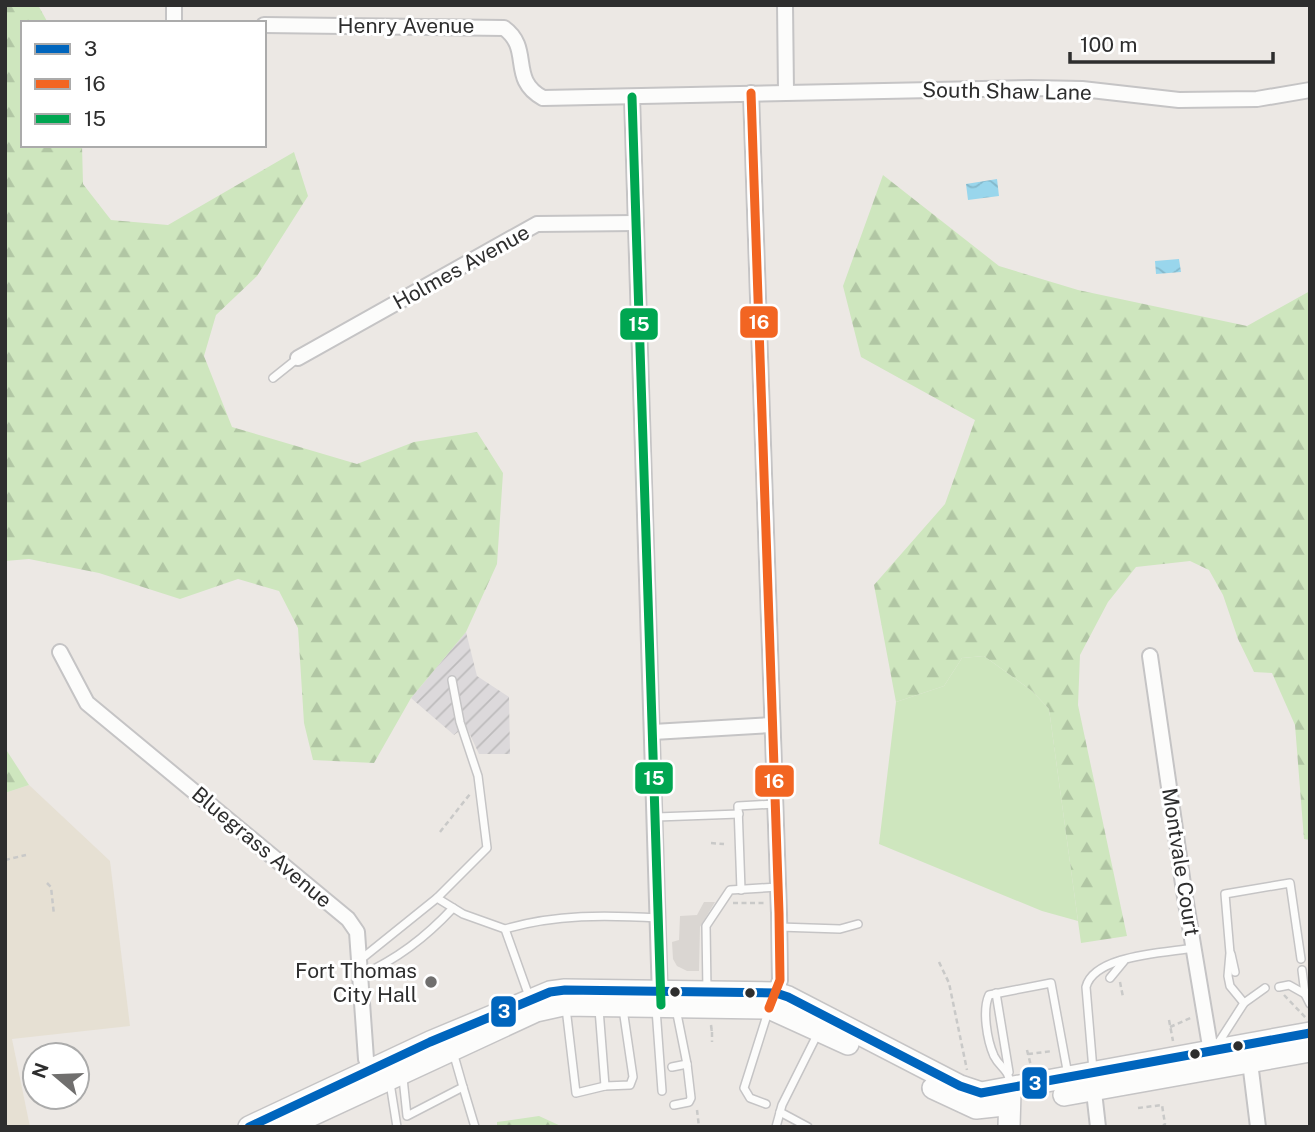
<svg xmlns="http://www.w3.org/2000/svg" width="1315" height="1132" viewBox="0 0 1315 1132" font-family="'Public Sans',sans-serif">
<defs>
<pattern id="industrial-furrows" width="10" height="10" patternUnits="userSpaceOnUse" patternTransform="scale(1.75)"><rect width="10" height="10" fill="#dcd9db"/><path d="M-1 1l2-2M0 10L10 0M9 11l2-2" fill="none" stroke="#bdbbbc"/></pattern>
<pattern id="forest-firs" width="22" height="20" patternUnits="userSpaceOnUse" patternTransform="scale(1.75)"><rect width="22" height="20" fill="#cee6be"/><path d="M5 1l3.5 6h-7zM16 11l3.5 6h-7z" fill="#b1c6a4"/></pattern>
<pattern id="water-waves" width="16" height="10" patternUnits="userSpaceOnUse" patternTransform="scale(1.75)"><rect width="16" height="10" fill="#99d6ec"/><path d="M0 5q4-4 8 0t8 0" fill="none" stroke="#84b8cb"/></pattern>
</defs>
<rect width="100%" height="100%" fill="#ece8e4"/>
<path fill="url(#industrial-furrows)" d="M466,632L477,676L509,697L510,754H479L466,726L454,735L411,698Z"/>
<path fill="#e6e0d3" d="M29,785L110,861L130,1026L12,1039L30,1127H5V793Z"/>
<path fill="#cee6be" d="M984,656L1032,691L1049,709L1078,921L1042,911L879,844L896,702L944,686L962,658Z"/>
<g fill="url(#forest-firs)">
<path d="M5,5H38L48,23H23V145H82L83,184L111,220L168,225L294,152L308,196L257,276L216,315L204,356L232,427L357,464L414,442L477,432L503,473L497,564L466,632L411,698L374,763L313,760L304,723L298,628L279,591L238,579L180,599L99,573L29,559L5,561Z"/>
<path d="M883,175L999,266L1078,290L1247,326L1310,291V840L1304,839L1295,725L1272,673L1254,672L1238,639L1223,595L1209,570L1190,561L1136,567L1108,602L1080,655L1078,705L1127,936L1081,943L1049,709L1032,691L984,656L962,658L944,686L896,702L874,585L945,504L975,420L861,357L843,286Z"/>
<path d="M5,748L29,785L5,793Z"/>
<path d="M539,1116L563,1127H497V1122Z"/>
</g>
<path fill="#dad6d2" d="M704,902H715L700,927L699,971H687L677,966L673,959L672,942L679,940L680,916L697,915Z"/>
<g fill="url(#water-waves)">
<path d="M997,179L999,196L968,200L966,184Z"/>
<path d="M1179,259L1181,272L1156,274L1155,261Z"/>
</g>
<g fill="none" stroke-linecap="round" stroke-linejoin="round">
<g stroke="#c5c4c5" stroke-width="10">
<g id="lane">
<path d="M273,378L298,358"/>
<path d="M657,817L739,814"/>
<path d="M741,890L738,806L775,804"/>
<path d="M437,898L463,914L505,929L530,999"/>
<path d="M779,927L840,929L858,924"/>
<path d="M505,929C556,914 606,915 659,918"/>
<path d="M1231,954L1235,972"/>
<path d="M360,960L437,898L487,848L478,776L460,722L452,680"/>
<path d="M1302,970L1305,994L1310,1004"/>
<path d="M360,976C397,959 425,938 453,908"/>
<path d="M1110,978L1124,961"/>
<path d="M1279,987L1289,985L1305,994"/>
<path d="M707,991L706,926L730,890L778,887"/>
<path d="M996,993L1009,1072"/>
<path d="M1244,1003L1230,986L1228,976L1230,953L1225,894L1290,883L1301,959"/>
<path d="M566,1008L576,1093L605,1086"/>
<path d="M599,1009L605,1086L630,1085L633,1077L623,1009"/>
<path d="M656,1009L662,1091"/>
<path d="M1217,1045L1244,1003L1265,988"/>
<path d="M672,1067L687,1064L676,1009"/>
<path d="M1093,1070L1086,987C1094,955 1164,953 1194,948"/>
<path d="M403,1078L407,1116L463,1087L453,1052"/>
<path d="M390,1083L397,1127"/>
<path d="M1010,1084C1009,1069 1000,1068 994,1056C987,1040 982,1010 989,995L1051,983L1068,1075"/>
<path d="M463,1087L475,1127"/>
<path d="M766,1104L750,1098L744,1088L768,1012"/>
<path d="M674,1105L689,1102L691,1098L687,1064"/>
<path d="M780,1112L808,1127"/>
<path d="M776,1127L782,1105L818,1033"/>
</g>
</g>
<g stroke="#c5c4c5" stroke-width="18">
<g id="street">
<path d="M174,5V23"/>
<path d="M785,5L786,91"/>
<path d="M264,25L504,28C533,49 508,79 543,98L1030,88L1082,89L1179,100L1257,99L1310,90"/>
<path d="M751,93L779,913L780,980L773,1001"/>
<path d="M632,97L660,998"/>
<path d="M298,358L537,224L636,223"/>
<path d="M60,652L87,703L348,919L357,932L366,1059L377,1076"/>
<path d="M1150,656L1184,891L1212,1058"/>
<path d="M653,732L772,725"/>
<path d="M1249,1054L1258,1127"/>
<path d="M1093,1083L1098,1127"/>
</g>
</g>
<g stroke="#c5c4c5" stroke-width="24">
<g id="secondary">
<path d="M933,1088L976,1108L1004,1105"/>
<path d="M1064,1095L1310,1051"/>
<path d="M249,1127L430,1042L550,992L565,990L776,993L788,997L960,1086L981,1093L1310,1033"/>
<path d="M286,1127L536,1011L563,1005L769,1008L848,1044"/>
<path d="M1009,1127L1010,1092"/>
</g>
</g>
<g stroke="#c9c9c8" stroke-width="2.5" stroke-dasharray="5 3.5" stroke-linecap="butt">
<path d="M440,832L470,794"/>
<path d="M711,843L724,844"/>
<path d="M5,860L26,855"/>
<path d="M47,883L51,887L54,915"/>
<path d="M733,903H764"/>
<path d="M939,962L949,983L967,1070"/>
<path d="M1120,982L1123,997"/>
<path d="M1284,995L1306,1018"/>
<path d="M1169,1020L1173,1041"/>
<path d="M711,1026L712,1032L711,1025"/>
<path d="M1170,1027L1193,1017"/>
<path d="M712,1032V1042"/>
<path d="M1027,1050L1031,1066"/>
<path d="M1028,1054L1053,1051"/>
<path d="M1138,1108L1162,1105L1165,1124L1162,1127"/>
<path d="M697,1110L699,1127"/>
</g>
<use href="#lane" stroke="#fcfcfb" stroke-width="7"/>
<use href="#street" stroke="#fcfcfb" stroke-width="14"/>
<use href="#secondary" stroke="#fcfcfb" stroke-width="21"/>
<g stroke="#fff" stroke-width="14">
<path id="bus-1" d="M249,1127L430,1042L550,992L565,990L776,993L788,997L960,1086L981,1093L1310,1033"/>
</g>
<g stroke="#fff" stroke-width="14">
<path id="bus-2" d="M751,93L779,913L780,980L769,1008"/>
</g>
<g stroke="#fff" stroke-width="14">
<path id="bus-3" d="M632,97L661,1005"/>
</g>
<use href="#bus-1" stroke="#0065bd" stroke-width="9"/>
<use href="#bus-2" stroke="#f26522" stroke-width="9"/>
<use href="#bus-3" stroke="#00a651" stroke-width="9"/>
</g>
<circle fill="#706f6e" stroke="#fff" stroke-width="2.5" cx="431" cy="982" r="7"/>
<g fill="#2e2e2e" stroke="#fff" stroke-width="2.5">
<circle cx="675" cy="992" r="6"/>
<circle cx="750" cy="993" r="6"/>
<circle cx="1238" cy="1046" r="6"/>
<circle cx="1195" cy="1054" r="6"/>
</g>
<g text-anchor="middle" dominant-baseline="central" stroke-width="6" stroke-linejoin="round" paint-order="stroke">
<g font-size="21" fill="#2e2e2e" stroke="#fff">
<text x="406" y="25">Henry Avenue</text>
<text transform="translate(1007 91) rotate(1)">South Shaw Lane</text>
<text transform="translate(461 267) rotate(-29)">Holmes Avenue</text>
<text transform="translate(262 847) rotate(40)">Bluegrass Avenue</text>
<text transform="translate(1181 862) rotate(81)">Montvale Court</text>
</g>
<g font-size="21" fill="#2e2e2e" stroke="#fff" text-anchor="end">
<text x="417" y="970">Fort Thomas<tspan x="417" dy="24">City Hall</tspan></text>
</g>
</g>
<g stroke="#fff" stroke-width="2.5">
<rect x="739" y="305" width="40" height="34" rx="7" fill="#f26522"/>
<rect x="619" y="307" width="40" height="34" rx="7" fill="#00a651"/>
<rect x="634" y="761" width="40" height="34" rx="7" fill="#00a651"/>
<rect x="754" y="764" width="41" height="34" rx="7" fill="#f26522"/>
<rect x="490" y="995" width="27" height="33" rx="7" fill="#0065bd"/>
<rect x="1021" y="1066" width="27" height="34" rx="7" fill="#0065bd"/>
</g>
<g font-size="19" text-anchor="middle" font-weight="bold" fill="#fff">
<text x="759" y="329">16</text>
<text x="639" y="331">15</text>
<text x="654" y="785">15</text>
<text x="774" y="788">16</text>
<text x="504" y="1018">3</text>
<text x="1035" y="1090">3</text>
</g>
<rect width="1315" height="1132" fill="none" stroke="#2e2e2e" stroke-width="14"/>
<rect x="21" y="21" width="245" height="126" fill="#ffffff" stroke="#ababab" stroke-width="2"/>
<rect x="35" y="44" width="35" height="10" fill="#0065bd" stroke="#ababab" stroke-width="2"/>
<text x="84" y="56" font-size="21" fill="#2e2e2e">3</text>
<rect x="35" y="79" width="35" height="10" fill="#f26522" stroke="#ababab" stroke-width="2"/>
<text x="84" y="91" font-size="21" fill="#2e2e2e">16</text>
<rect x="35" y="114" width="35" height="10" fill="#00a651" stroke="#ababab" stroke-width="2"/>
<text x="84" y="126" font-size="21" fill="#2e2e2e">15</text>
<g transform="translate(56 1076) rotate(289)"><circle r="33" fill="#ffffff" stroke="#ababab" stroke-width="2"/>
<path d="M0-5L12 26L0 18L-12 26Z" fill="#706f6e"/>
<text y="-10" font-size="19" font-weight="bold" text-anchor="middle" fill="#2e2e2e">N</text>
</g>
<path d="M1070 52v10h203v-10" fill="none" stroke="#2e2e2e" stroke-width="3.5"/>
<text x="1080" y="52" font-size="21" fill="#2e2e2e" stroke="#ffffff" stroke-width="5" paint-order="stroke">100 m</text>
</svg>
